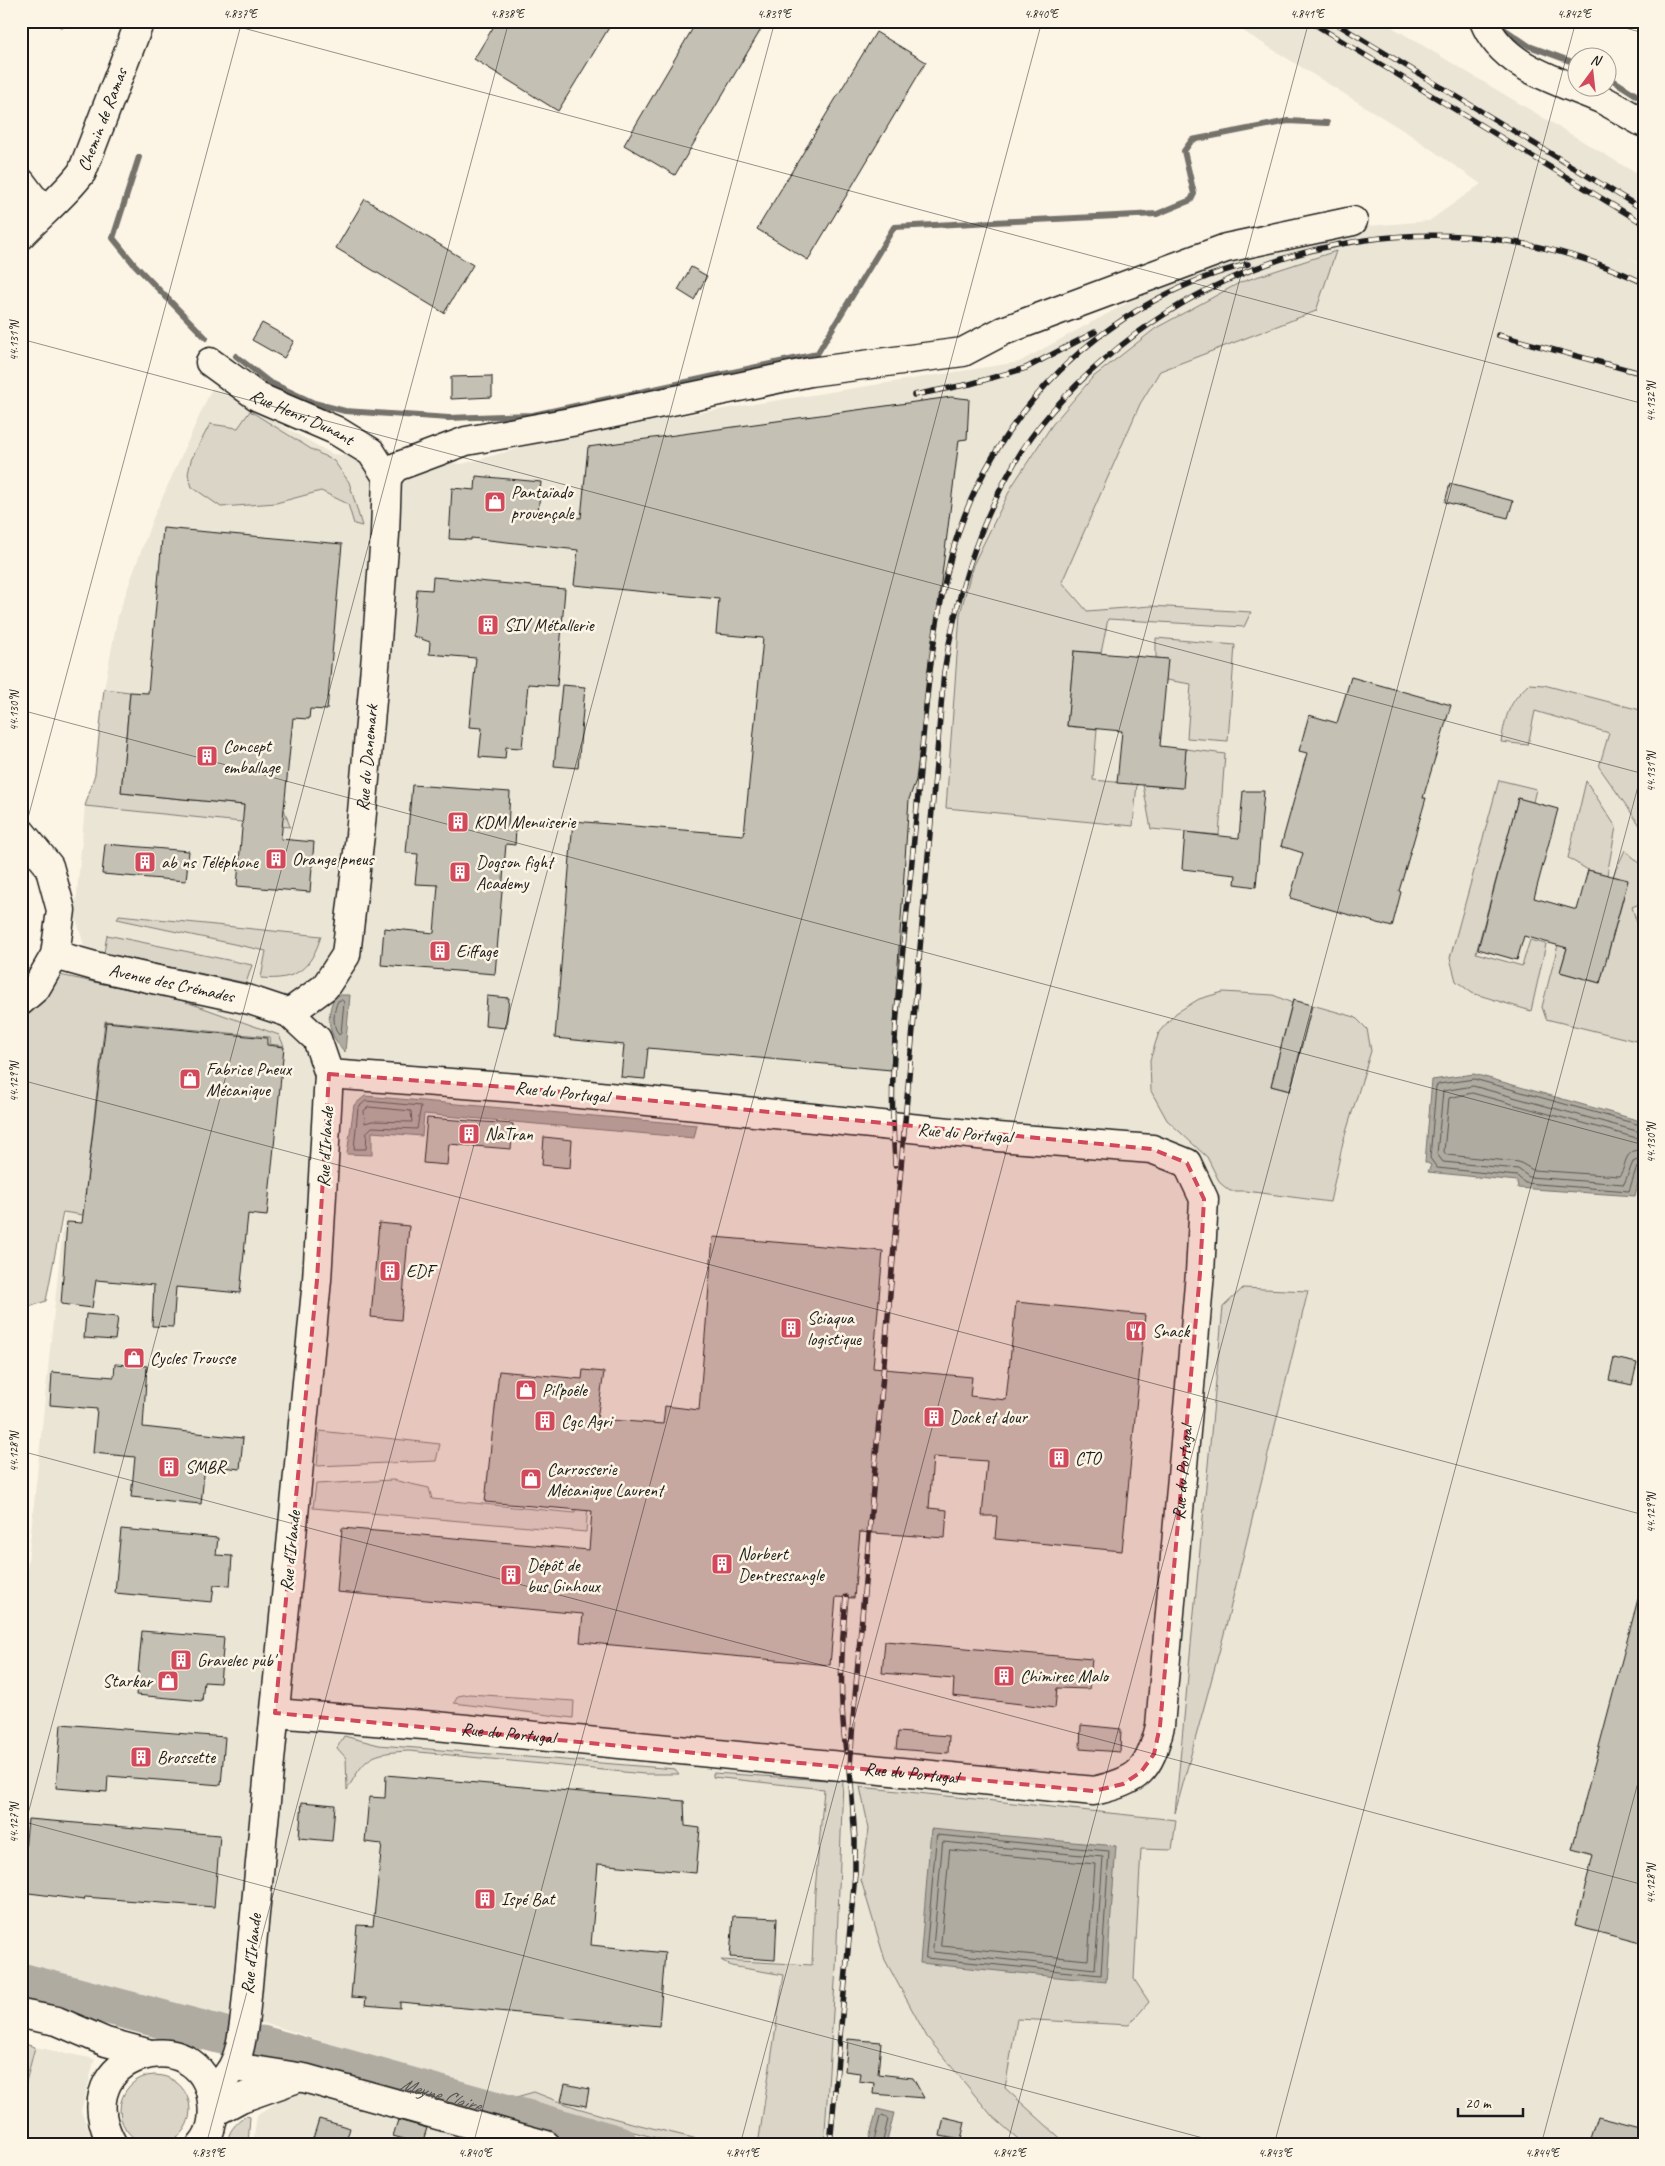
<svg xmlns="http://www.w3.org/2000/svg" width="1665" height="2166" viewBox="0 0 1665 2166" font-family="Caveat,sans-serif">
<rect width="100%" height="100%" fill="#fcf5e5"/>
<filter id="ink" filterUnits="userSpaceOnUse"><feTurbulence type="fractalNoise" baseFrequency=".02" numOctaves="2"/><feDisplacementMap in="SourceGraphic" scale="10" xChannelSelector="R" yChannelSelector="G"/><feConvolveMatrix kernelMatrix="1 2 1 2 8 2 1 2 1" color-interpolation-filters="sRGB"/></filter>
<g filter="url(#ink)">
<g fill="#ebe5d6">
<path d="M1227,21H1382L1644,178V267L1627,257L1644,268V2145H656L523,2106L275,2026L21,1970V1628L90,966L75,915L85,806L95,774L104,689L118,615L153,518L212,388L221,391L332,454L462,464L579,432L1019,362L1138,297L1270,248L1356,227L1429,221L1481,184L1409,134Z"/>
<path d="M35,2047L95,2059L81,2111L95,2145H21V2101Z"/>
<path d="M302,2086L510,2145H253L257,2115Z"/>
</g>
<g fill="#dbd5c8" stroke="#7c7872">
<path d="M1336,251L1316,311L1160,371L1140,404L1062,582L1087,611L1151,606L1251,612L1244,627L1108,619L1101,653L1074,651L1067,726L1097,729L1093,780L1137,784L1133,826L946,808L960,614L973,565L1012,486L1052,425L1092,378L1156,328L1241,282Z"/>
<path d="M250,411L311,449L334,461L349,482L362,526L354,524L348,504L321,491L276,503L221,507L192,487L188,474L191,460L210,424L238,428Z"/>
<path d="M1156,638L1235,645L1228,741L1187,738L1191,684L1166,680L1167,659L1156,658Z"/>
<path d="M1529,684L1544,685L1644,711V831L1599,767L1609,733L1535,711L1528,745L1501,742C1506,715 1508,703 1529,684Z"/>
<path d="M104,689L130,692L121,793L284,809L290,827L85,806L95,774Z"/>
<path d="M1186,749L1225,754L1219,835L1151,829L1143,785L1182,788Z"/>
<path d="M1499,780L1536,789L1533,802L1518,799L1476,953L1522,966L1530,940L1546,944L1531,1011L1472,993L1456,981L1450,958Z"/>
<path d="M1586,781L1616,827L1607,875L1588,870L1568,858Z"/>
<path d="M1625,850L1644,867V902L1632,907L1641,936L1644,939V1043L1546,1019L1542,1007L1558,945L1567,948L1560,972L1600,983L1628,881L1613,876Z"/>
<path d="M119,915L321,936C311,969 296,981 261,978L266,951L117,919Z"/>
<path d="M107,935L252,965L246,983L104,953Z"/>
<path d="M21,967L181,1000L279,1035L284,1046L269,1044L270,1037L105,1021L83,1215L63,1212L46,1301L21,1310Z"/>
<path d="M1223,992L1273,995L1292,1003L1271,1086L1290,1091L1312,1005L1355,1017L1367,1029L1371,1051L1343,1142L1330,1202L1246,1191H1230L1220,1183L1207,1157L1167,1120L1151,1091L1150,1060L1159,1032L1176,1013L1199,999Z"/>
<path d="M1243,1288L1308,1291L1224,1634L1175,1813L1223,1307Z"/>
<path d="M320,1431L440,1444L436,1461L317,1466Z"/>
<path d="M580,1461L591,1462L586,1532L313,1508L316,1484L393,1480L429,1488L432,1499L575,1513Z"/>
<path d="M469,1694L574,1701L573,1718L454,1703L458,1696Z"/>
<path d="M344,1736L379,1745L675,1769L679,1774H644L409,1751C370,1753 366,1756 347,1790L346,1758L337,1748Z"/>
<path d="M713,1773L843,1781L836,1968L824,2145H758L784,1975L731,1966L721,1960L812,1965L815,1891L824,1789L713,1777Z"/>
<path d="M860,1787L1176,1820L1172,1850L1141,1849L1134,1979L1149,2002L1129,2025L1017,2019L1005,2088L1068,2145H1025L992,2116L927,2037L885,1960L861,1880L869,1829Z"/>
<path d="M21,2043L35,2047L21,2101Z"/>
<circle cx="155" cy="2110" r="35"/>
<path d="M534,2092C593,2117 658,2128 720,2145H683L509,2099Z"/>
<path d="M246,2116L250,2117L248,2145H227C228,2131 235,2124 246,2116Z"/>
</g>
<g fill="#b0aba1" stroke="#75726c">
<path d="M335,995H350L345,1052C328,1034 325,1018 335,995Z"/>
<path d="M1474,1074L1644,1122V1157L1635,1196L1518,1188L1517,1181L1428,1172L1431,1165L1425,1162L1432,1080Z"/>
<path d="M365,1096L697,1125L694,1138L424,1114L422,1136L372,1132V1155L347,1154L354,1105Z"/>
<path d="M931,1829L1116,1846L1106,1982L920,1963Z"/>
<path d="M877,2109L894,2113L886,2145L868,2143Z"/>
</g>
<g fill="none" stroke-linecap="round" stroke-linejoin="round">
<g stroke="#575551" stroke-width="1">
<path d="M342,1000L344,1002L341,1033L339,1035C332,1026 333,1011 338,1001Z"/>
<path d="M366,1101L421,1106L417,1129L372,1127L367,1132L366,1149H354L358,1108Z"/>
<path d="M369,1107L411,1111L412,1122L372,1121L365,1123L364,1111Z"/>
<path d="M1644,1126L1474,1079L1439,1084L1436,1086L1430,1158L1437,1168L1517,1176L1525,1183L1629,1191L1637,1166L1644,1163"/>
<path d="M1644,1133L1473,1086L1443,1091L1437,1154L1443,1162L1518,1169L1529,1177L1624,1184L1633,1162L1644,1157"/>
<path d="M1644,1140L1472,1093L1449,1098L1444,1152L1447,1155L1519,1162L1533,1170L1619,1176C1628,1166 1621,1150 1644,1149"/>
<path d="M937,1835L1109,1851L1101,1975L926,1958Z"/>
<path d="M943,1842L1103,1857L1095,1969L933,1952Z"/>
<path d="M950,1850L1095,1864L1088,1960L941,1946Z"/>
<path d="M873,2145L880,2117L883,2115L888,2119L882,2145"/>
</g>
<g stroke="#75726c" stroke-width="6">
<path d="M59,21L62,25"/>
<path d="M1498,25L1529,46L1578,64"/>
<path d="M1608,77L1644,100"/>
<path d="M139,157L113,238L134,264L206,338"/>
<path d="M236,356L269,382L314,403L345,411L449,418L533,415L817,354L894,227L1157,214L1191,200L1194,194L1184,151L1192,140L1288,121L1327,123"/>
</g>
<g stroke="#b0aba1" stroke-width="39">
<path d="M21,1982L222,2035"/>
<path id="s1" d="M262,2045L619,2145"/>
</g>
</g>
<g fill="#c4c0b3" stroke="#1c1c1c">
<path d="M497,21H613L558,111L474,59Z"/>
<path d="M697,21H766L675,175L624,145Z"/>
<path d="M876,32L926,62L808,260L757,229Z"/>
<path d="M365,199L473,265L444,313L336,248Z"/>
<path d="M691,267L707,276L694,300L678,290Z"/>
<path d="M262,323L294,341L284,358L252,340Z"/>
<path d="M492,376V397L451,399V377Z"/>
<path d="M951,397L969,399L967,439L959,440L916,780L909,799L891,1070L648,1048L645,1079L621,1077L624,1045L555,1038L573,821L744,835L763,638L716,634L719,599L574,585L578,550L471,538V540L449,539L452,488L475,490L476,476L541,482L538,513L581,518L588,447Z"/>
<path d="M1450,484L1513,501L1508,518L1445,502Z"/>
<path d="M163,528L342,544L327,710L310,709L309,719L293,718L281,839L314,842L310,892L237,886L244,805L121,793L130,692L148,693Z"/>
<path d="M433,577L565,589L557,686L528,684L522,748L506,747L505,759L479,757L482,728L469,727L476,658L429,654L430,642L413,636L417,589L432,590Z"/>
<path d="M1074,651L1168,659L1160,746L1186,749L1183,788L1117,783L1122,731L1067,726Z"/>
<path d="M1351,677L1451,705L1423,798H1426L1399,891L1401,892L1392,927L1290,898L1303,853L1281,846L1307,753L1299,751L1309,715L1337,723Z"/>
<path d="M562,685L585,687L578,768L554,766Z"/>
<path d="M412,785L510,792L508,828H516L515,845L506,844L495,974L381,965L384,928L434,933L438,885L415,884L418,854L406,853Z"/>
<path d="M1243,791H1264L1256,887L1235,884L1236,875L1182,869L1185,832L1239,838Z"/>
<path d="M1518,798L1558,809L1534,898L1577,910L1588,870L1628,880L1600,983L1560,972L1567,948L1524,936L1517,960L1478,949Z"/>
<path d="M105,844L189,851L186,881L102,874Z"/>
<path d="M487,996L509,998L506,1028L485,1026Z"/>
<path d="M1293,1000L1312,1005L1290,1091L1271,1086Z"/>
<path d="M106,1022L267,1038V1045L284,1047L267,1216L248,1214L240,1293L176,1287L173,1327L152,1326L154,1285L96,1280L92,1308L61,1304L67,1222L82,1223Z"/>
<path d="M427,1118L513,1124L511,1149L449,1144L447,1165L423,1163Z"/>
<path d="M544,1137L572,1140L570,1168L542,1165Z"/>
<path d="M379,1223L409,1226L401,1320L371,1317Z"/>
<path d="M713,1237L883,1251L873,1368L972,1377L970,1396L1006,1400L1016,1302L1145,1315L1122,1551L995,1539L997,1516H982L987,1461L933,1457L929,1508L947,1510L945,1538L860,1532L854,1598L836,1597L830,1665L580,1642L583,1614L337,1592L342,1528L589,1550L592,1511L485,1502L499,1371L582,1379L583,1370L604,1372L597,1419L663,1424L665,1406L699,1410Z"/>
<path d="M86,1314L118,1317L115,1340L84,1338Z"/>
<path d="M1614,1358L1637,1363L1632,1385L1609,1380Z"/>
<path d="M115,1364L147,1366L143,1427L243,1438L240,1469L205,1465L201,1504L131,1497L135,1457L93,1453L97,1409L50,1405L52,1372L114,1377Z"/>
<path d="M121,1529L218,1538L216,1555L232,1556L230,1586L214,1585L212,1602L115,1593Z"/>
<path d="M1638,1599L1644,1600V1944L1575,1926L1593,1855L1572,1849Z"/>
<path d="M142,1631L224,1638L220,1683L204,1682L202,1701L136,1695Z"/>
<path d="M885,1641L1092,1659L1089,1689L1057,1688L1055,1708L953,1696L954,1679L882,1673Z"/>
<path d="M61,1724L225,1737L221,1785L108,1776L107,1792L56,1788Z"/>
<path d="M1081,1725L1121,1729L1120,1752L1080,1749Z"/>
<path d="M898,1732L949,1736L948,1753L896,1749Z"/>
<path d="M386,1775L684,1801L685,1826L700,1828L696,1873L598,1864L591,1945L665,1953L659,2026L400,2002V2008L365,2005L366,1998L351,1997L357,1925L373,1926L382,1844L365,1842L369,1797L385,1798Z"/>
<path d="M302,1802L335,1805L332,1841L299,1838Z"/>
<path d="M28,1819L220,1835L214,1907L85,1897L84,1900L21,1892Z"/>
<path d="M733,1916L777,1918L775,1960L730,1957Z"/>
<path d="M848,2039L881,2042L878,2074L913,2078L924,2098L873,2094L874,2083L859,2081L860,2073L845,2071Z"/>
<path d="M565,2084L589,2089L586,2106L561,2101Z"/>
<path d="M1598,2116L1644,2128V2145H1589Z"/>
<path d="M944,2117L965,2122L961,2140L940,2136Z"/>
<path d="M319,2119L350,2128L345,2145H311Z"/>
<path d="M398,2120L427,2128L422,2144L393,2136Z"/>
</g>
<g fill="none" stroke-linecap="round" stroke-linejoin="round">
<g stroke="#1c1c1c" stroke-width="31">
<g id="minor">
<path d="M1484,21C1503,69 1561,81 1603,100C1617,107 1630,116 1644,123"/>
<path d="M21,182L33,198L47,208"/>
<path id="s2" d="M21,235C41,214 65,195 82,172L140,21"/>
<path id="s3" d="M210,362L258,397L335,430L371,452L387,477"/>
<path d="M387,477L396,467L466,441L571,422L810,372L963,352L1003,331L1226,248L1353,221"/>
<path d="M21,832L49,866L61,910L55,955L36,988L21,1001"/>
<path id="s4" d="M55,955L98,967L250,1000L289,1013L317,1039L329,1074L317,1280L245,2016C241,2048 238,2071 211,2091"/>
<path id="s5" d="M289,1013L325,987L346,955L360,835L376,655L385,534L387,477"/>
<path id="s6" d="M275,1713L436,1726L1094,1791C1139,1780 1149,1772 1160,1726L1200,1273L1204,1199L1187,1163L1152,1149L998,1137L531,1089L329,1074"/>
<path d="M21,2014L57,2021L106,2042L147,2053"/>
<path d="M234,2067L304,2078L546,2145"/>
<path d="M213,2113L241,2098L295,2079"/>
<path d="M113,2145C61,2053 203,2016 212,2102C214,2117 212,2133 201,2145"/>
</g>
</g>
<use href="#minor" stroke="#fcf5e5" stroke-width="28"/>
<g stroke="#1c1c1c" stroke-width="5.5">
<g id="rail">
<path d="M1309,21L1644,224"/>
<path d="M1332,21L1644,210"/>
<path d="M1498,335L1644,374"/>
<path d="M914,395L970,384L1026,368L1095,332"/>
<path d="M895,1165C894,1136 891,1106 893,1076C896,997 907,918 914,839C923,745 927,649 951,557C989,414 1105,300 1248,264"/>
<path d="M846,1597C841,1652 839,1697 846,1752"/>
<path d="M830,2145L855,1874V1841L850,1768L853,1720L944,672C956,598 976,530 1014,464C1037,423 1071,388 1106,358C1255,229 1465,198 1644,283"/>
</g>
</g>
<use href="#rail" stroke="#fcf5e5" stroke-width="4" stroke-dasharray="11" stroke-linecap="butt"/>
</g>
</g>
<path fill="#d1495b" fill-opacity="0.2" stroke="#d1495b" stroke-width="4" stroke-dasharray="10 6" stroke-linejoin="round" d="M329,1074L531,1089L1152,1149L1187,1163L1204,1199L1200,1273L1160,1726L1154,1754L1141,1772L1123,1784L1094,1791L275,1713L317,1280Z"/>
<path fill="none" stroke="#1c1c1c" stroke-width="1" stroke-opacity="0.45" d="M217,21L1644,404M1599,21L1644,33M21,339L1644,774M21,710L1644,1145M21,844L242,21M21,1080L1644,1515M21,1451L1644,1885M21,1821L1229,2145M21,1840L509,21M206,2145L775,21M473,2145L1042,21M740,2145L1309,21M1007,2145L1576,21M1274,2145L1644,764M1541,2145L1644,1760"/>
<defs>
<g id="shop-square" transform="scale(1.125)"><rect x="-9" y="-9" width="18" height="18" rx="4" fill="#d1495b" stroke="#fcf5e5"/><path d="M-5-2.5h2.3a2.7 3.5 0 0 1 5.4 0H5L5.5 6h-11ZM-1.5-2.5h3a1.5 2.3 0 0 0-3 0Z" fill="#fff"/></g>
<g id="building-square" transform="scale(1.125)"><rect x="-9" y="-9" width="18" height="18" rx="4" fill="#d1495b" stroke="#fcf5e5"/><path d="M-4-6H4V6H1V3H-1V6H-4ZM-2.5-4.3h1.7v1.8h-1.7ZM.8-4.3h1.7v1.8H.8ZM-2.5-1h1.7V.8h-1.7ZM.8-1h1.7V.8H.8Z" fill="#fff"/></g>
<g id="restaurant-square" transform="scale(1.125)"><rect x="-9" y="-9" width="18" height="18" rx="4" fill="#d1495b" stroke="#fcf5e5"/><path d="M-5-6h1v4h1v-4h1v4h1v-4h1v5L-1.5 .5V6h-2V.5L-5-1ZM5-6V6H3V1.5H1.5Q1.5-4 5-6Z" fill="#fff"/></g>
</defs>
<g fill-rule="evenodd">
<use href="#shop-square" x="495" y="502"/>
<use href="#building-square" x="488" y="625"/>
<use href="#building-square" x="207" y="756"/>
<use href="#building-square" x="458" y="822"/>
<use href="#building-square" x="276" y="859"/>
<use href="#building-square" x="145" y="862"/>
<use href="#building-square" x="460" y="872"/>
<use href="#building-square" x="440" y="951"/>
<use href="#shop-square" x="190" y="1079"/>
<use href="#building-square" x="469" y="1134"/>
<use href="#building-square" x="390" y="1271"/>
<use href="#building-square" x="791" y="1328"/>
<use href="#restaurant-square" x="1136" y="1331"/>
<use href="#shop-square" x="134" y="1358"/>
<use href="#shop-square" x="526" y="1390"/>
<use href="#building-square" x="934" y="1417"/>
<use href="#building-square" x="545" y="1421"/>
<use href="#building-square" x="1059" y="1458"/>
<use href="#building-square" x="169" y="1467"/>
<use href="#shop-square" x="531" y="1479"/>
<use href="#building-square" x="722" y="1564"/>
<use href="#building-square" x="511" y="1575"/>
<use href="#building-square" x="181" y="1660"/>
<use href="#building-square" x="1004" y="1676"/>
<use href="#shop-square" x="168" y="1681"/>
<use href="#building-square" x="141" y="1757"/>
<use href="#building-square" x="485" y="1899"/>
</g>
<g text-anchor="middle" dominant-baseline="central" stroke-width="5" stroke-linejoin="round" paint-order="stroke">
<g font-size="18" fill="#1c1c1c" stroke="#fcf5e5">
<text stroke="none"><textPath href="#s2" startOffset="144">Chemin de Ramas</textPath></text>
<text stroke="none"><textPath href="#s3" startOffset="108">Rue Henri Dunant</textPath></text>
<text stroke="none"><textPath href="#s5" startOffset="281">Rue du Danemark</textPath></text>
<text stroke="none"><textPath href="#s4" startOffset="120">Avenue des Crémades</textPath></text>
<text transform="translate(562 1092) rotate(6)">Rue du Portugal</text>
<text transform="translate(965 1133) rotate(5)">Rue du Portugal</text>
<text transform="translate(325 1147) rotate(-87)">Rue d'Irlande</text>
<text stroke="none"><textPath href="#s6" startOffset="1178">Rue du Portugal</textPath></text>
<text transform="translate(290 1551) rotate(-84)">Rue d'Irlande</text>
<text stroke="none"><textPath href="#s6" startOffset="234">Rue du Portugal</textPath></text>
<text stroke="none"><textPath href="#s6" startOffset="639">Rue du Portugal</textPath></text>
<text transform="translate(251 1954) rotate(-84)">Rue d'Irlande</text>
</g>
<g font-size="18" fill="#1c1c1c" stroke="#fcf5e5" text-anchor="start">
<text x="511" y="492">Pantaïado<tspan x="511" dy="21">provençale</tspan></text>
<text x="504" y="625">SIV Métallerie</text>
<text x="223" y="746">Concept<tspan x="223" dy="21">emballage</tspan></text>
<text x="474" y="822">KDM Menuiserie</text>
<text x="292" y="859">Orange pneus</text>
<text x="161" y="862">ab ns Téléphone</text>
<text x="476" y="862">Dogson fight<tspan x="476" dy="21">Academy</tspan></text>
<text x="456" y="951">Eiffage</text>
<text x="206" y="1069">Fabrice Pneux<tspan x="206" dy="21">Mécanique</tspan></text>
<text x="485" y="1134">NaTran</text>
<text x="406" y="1271">EDF</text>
<text x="807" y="1318">Sciaqua<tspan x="807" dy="21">logistique</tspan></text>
<text x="1152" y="1331">Snack</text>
<text x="150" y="1358">Cycles Trousse</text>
<text x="542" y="1390">Pil’poêle</text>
<text x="950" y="1417">Dock et dour</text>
<text x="561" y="1421">Cgc Agri</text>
<text x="1075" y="1458">CTO</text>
<text x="185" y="1467">SMBR</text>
<text x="547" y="1469">Carrosserie<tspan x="547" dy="21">Mécanique Laurent</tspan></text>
<text x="738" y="1554">Norbert<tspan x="738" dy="21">Dentressangle</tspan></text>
<text x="527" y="1565">Dépôt de<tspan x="527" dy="21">bus Ginhoux</tspan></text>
<text x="197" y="1660">Gravelec pub'</text>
<text x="1020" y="1676">Chimirec Malo</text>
<text x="152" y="1681" text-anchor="end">Starkar</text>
<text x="157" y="1757">Brossette</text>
<text x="501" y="1899">Ispé Bat</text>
</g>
<g font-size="19" font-style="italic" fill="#575551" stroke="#fcf5e5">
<text stroke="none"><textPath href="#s1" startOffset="185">Meyne Claire</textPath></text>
</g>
</g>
<rect width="1665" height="2166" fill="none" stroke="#fcf5e5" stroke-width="55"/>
<g transform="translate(1592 72) rotate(15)"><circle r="24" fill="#fcf5e5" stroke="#a29e95"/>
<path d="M0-4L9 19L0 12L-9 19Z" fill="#d1495b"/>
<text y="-8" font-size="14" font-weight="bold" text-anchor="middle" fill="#1c1c1c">N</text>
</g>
<path d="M1458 2108v8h65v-8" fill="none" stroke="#1c1c1c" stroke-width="2.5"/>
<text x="1465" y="2108" font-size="15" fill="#1c1c1c" stroke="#fcf5e5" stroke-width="4" paint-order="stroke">20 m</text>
<rect x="28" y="28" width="1610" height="2110" fill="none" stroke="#1c1c1c" stroke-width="2"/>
<g font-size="12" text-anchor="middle" fill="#1c1c1c">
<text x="240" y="18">4.837°E</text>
<text x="507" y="18">4.838°E</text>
<text x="774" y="18">4.839°E</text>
<text x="1041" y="18">4.840°E</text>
<text x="1307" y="18">4.841°E</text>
<text x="1574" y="18">4.842°E</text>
<text transform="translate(14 341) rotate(-90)" y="4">44.131°N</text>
<text transform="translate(1651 402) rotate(-90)" y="4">44.132°N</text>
<text transform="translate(14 711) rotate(-90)" y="4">44.130°N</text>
<text transform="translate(1651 772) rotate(-90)" y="4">44.131°N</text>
<text transform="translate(14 1082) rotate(-90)" y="4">44.129°N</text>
<text transform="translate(1651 1143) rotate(-90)" y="4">44.130°N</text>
<text transform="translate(14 1452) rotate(-90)" y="4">44.128°N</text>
<text transform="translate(1651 1513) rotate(-90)" y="4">44.129°N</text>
<text transform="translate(14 1823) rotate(-90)" y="4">44.127°N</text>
<text transform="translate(1651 1884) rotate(-90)" y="4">44.128°N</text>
<text x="208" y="2157">4.839°E</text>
<text x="475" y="2157">4.840°E</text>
<text x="742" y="2157">4.841°E</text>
<text x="1009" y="2157">4.842°E</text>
<text x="1275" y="2157">4.843°E</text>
<text x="1542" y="2157">4.844°E</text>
</g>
</svg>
